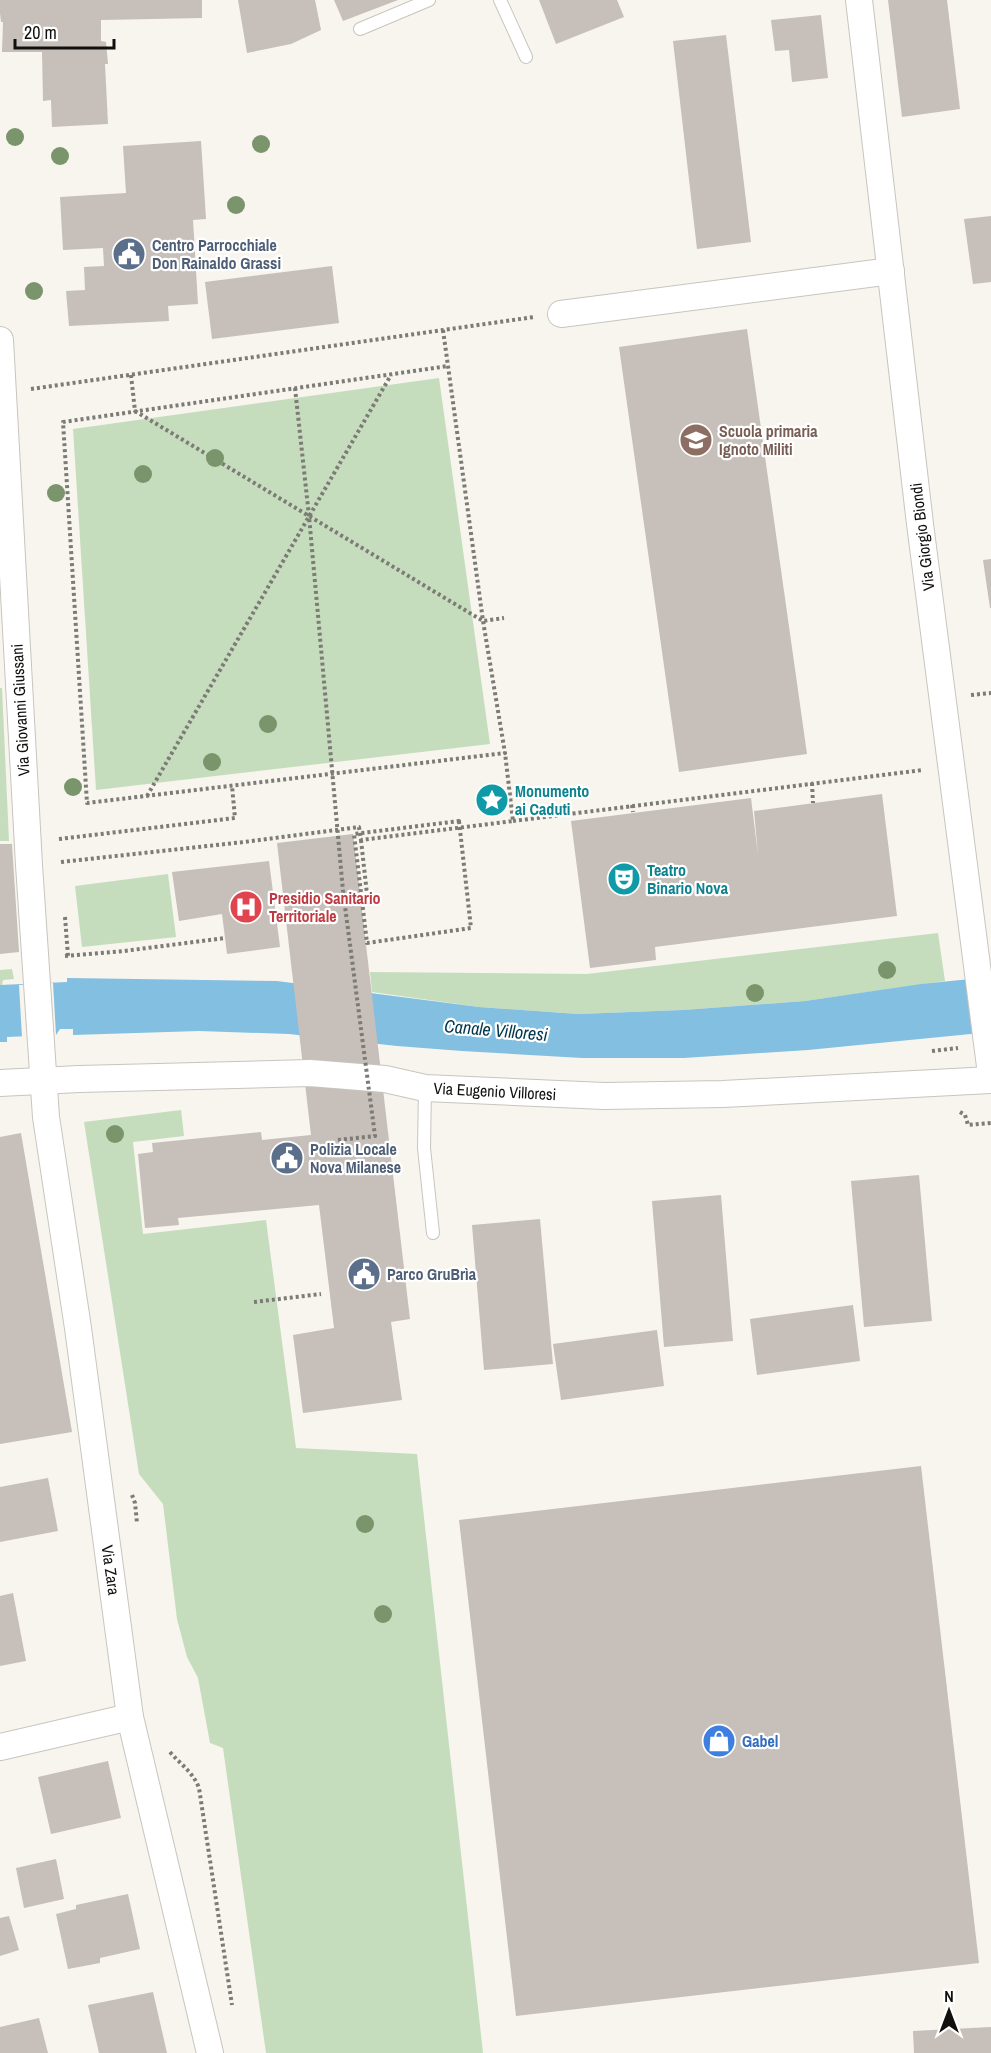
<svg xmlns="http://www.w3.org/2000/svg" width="991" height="2053" viewBox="0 0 991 2053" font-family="'Archivo Narrow',sans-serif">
<rect width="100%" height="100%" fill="#f7f5ee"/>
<g fill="#c5ddbd">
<path d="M439,378L490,744L96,790L73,429Z"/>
<path d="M0,688H2L9,841H0Z"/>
<path d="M168,874L176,937L82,947L75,886Z"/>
<path d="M938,933L945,981L805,1001L683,1010L578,1014L479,1007L372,992L370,972L587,974Z"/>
<path d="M12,969L14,979L3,980L2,985H0V970Z"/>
<path d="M181,1110L184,1136L133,1142L143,1234L266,1220L296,1448L417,1454L483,2053H266L223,1748L210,1743L198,1678L187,1657L177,1619L163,1504L139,1474L84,1122Z"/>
</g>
<path fill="#83bfe0" d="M67,978L277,981L479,1007L578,1014L683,1010L805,1001L921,984L980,978L991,1032L808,1050L684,1058H582L462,1051L397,1046L289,1034L199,1031L73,1035V1029H60L56,1035L7,1037V1042H0V985L67,982Z"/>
<path fill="#f7f5ee" d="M53,983L56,1035L22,1037L19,985Z"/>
<g fill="#c6bfba">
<path d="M0,0H202V18L101,20V41L106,42L108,64H105L108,124L52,127L51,100L43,101L42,52H2L3,22H1L0,13Z"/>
<path d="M238,0H315L321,30L291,44L247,53Z"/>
<path d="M334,0H398L343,21Z"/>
<path d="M539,0H617L624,17L556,44Z"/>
<path d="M888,0H947L960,109L902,117Z"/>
<path d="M821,15L828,78L792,82L789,50L775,51L771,20Z"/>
<path d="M726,35L751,242L697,249L673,41Z"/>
<path d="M201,141L206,219L193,220L198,304L168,306L169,321L69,326L66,291L85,290L84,267L104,266L103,248L63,250L60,197L126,193L123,146Z"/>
<path d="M991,216V282L973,284L964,219Z"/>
<path d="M332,266L339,323L212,339L205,282Z"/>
<path d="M747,329L807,754L679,772L619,347Z"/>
<path d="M991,559V608H990L983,560Z"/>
<path d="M882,794L897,916L655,947L656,960L590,968L571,821L751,798L758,855L754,811Z"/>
<path d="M353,834L410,1319L391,1322L402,1400L303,1413L293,1335L334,1328L319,1205L178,1218L179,1225L145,1228L138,1154L153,1152L152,1143L261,1132L262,1140L311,1135L277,843Z"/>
<path d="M0,844H12L19,952L0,954Z"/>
<path d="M269,861L280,947L227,954L222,914L179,921L172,872Z"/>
<path d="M21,1133L72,1432L0,1444V1137Z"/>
<path d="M919,1175L932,1321L864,1327L851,1181Z"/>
<path d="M721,1195L733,1341L664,1347L652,1201Z"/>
<path d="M540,1219L553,1364L484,1370L472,1225Z"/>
<path d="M853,1305L860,1361L757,1375L750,1319Z"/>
<path d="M657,1330L664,1386L561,1400L553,1344Z"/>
<path d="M921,1466L979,1963L516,2016L459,1520Z"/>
<path d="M48,1478L58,1531L0,1542V1487Z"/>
<path d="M13,1593L26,1661L0,1666V1596Z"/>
<path d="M108,1761L121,1818L51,1834L38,1777Z"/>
<path d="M56,1859L64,1899L24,1908L16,1868Z"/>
<path d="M128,1894L140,1949L100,1958V1963L68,1969L56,1914L76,1909V1905Z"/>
<path d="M9,1916L19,1950L0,1956V1918Z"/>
<path d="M153,1992L167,2053H99L88,2005Z"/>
<path d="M39,2018L48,2053H0V2027Z"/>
<path d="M991,2027V2053H914L913,2031Z"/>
</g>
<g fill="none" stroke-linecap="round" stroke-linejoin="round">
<g stroke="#c7c5be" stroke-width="14">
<g id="lane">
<path d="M500,0L526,57"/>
<path d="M360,29L429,0"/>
<path d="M425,1088L424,1148L433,1233"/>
</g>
</g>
<g stroke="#c7c5be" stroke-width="28">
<g id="street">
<path d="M859,0L920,524L991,1074"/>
<path d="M561,314L891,271"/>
<path d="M0,340L29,865L46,1117L78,1328L130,1717L210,2053"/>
<path d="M0,1083L79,1079L310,1073L385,1079L425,1088L604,1096L723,1094L991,1080"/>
<path d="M0,1747L130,1717"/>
</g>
</g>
<g stroke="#7c7b76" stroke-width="4" stroke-dasharray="3 3" stroke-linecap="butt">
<path d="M443,330L448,366L483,621L505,753L87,803L63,422L448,366"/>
<path d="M131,375L135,411L483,621L504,618"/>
<path d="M295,388L309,516L343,891"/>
<path d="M31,389L534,317"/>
<path d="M971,695L991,693"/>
<path d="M812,783L813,803"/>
<path d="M147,796L391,375"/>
<path d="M632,805L633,812"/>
<path d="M459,821L471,928L367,943L354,834Z"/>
<path d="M513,821L923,770"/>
<path d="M59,839L235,818L232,786"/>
<path d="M361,840L368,903H362"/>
<path d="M61,862L244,842L359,827L361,840L513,821L505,753"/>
<path d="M65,917L68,956"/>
<path d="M65,956L124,951L225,938"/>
<path d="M932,1051L958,1048"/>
<path d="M960,1112L965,1115L968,1125L991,1123"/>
<path d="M254,1302L321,1294"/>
<path d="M132,1495L135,1503L137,1523"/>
<path d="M170,1752C181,1765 193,1772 199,1788L232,2005"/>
</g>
<use href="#lane" stroke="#fff" stroke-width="12"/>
<use href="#street" stroke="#fff" stroke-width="26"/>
<path stroke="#7c7b76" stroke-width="4" stroke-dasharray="3 3" stroke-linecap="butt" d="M338,1140L375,1136L343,891"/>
</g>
<g fill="#7a946b">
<circle cx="15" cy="137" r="9"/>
<circle cx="261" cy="144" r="9"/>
<circle cx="60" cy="156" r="9"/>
<circle cx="236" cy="205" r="9"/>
<circle cx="34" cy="291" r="9"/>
<circle cx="215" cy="458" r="9"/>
<circle cx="143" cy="474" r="9"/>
<circle cx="56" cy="493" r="9"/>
<circle cx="268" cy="724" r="9"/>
<circle cx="212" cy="762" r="9"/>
<circle cx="73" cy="787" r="9"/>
<circle cx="887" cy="970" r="9"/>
<circle cx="755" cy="993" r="9"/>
<circle cx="115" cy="1134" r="9"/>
<circle cx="365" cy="1524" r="9"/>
<circle cx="383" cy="1614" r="9"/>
</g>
<defs>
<g id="civic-disc" transform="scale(1.725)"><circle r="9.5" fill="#5c6f8a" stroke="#fff"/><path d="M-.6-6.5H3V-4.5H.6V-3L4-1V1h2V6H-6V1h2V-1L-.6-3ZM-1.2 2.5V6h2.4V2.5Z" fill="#fff"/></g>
<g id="school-disc" transform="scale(1.725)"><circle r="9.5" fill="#8d6e63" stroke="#fff"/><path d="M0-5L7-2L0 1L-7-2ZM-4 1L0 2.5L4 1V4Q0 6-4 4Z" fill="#fff"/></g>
<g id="sight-disc" transform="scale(1.725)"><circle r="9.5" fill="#0f9aa8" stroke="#fff"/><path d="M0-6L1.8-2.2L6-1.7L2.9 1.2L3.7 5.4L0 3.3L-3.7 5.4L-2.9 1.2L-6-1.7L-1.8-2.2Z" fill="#fff"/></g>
<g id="theatre-disc" transform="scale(1.725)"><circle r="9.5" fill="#0f9aa8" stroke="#fff"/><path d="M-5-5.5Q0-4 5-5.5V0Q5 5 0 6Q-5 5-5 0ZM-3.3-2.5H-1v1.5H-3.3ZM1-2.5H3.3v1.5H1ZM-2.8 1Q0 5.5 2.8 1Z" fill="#fff"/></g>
<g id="hospital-disc" transform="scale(1.725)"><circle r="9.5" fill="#e0444e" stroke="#fff"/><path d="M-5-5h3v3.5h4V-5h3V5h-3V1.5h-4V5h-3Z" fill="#fff"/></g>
<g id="shop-disc" transform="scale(1.725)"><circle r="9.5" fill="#3f7fe0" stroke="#fff"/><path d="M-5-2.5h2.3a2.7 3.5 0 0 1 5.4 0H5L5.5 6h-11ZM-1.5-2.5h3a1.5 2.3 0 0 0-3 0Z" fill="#fff"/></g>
</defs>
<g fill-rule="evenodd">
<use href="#civic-disc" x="129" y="254"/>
<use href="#school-disc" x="696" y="440"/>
<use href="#sight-disc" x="492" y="800"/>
<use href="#theatre-disc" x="624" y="879"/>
<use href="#hospital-disc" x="246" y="907"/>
<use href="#civic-disc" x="287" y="1158"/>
<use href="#civic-disc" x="364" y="1274"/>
<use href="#shop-disc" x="719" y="1741"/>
</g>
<g text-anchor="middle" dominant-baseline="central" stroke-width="4.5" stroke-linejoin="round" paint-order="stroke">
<g font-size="16" font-weight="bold" fill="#4e5e75" stroke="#fff" text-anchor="start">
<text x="152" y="245">Centro Parrocchiale<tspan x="152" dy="18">Don Rainaldo Grassi</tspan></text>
<text x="310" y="1149">Polizia Locale<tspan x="310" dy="18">Nova Milanese</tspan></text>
<text x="387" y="1274">Parco GruBrìa</text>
</g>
<g font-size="16" font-weight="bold" fill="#785e54" stroke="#fff" text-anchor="start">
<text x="719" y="431">Scuola primaria<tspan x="719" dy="18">Ignoto Militi</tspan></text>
</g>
<g font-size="16" fill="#11100e" stroke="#fff">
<text transform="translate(922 537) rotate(-97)">Via Giorgio Biondi</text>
<text transform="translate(20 710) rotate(-93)">Via Giovanni Giussani</text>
<text transform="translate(495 1091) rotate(3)">Via Eugenio Villoresi</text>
<text transform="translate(111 1570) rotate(82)">Via Zara</text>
</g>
<g font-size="16" font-weight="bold" fill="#0d838f" stroke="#fff" text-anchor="start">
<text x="515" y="791">Monumento<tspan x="515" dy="18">ai Caduti</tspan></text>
<text x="647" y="870">Teatro<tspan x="647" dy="18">Binario Nova</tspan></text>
</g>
<g font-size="16" font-weight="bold" fill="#be3a42" stroke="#fff" text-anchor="start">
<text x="269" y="898">Presidio Sanitario<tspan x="269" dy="18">Territoriale</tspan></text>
</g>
<g font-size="16" font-weight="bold" fill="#366cbe" stroke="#fff" text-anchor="start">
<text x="742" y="1741">Gabel</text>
</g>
<g font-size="18" font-style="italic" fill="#01364d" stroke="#fff">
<text transform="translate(496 1030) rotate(5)">Canale Villoresi</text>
</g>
</g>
<g transform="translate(949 2011)" stroke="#ffffff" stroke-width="4.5" paint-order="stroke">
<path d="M0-4.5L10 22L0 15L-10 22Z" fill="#11100e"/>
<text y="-9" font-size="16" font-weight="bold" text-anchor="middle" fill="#11100e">N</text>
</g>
<path d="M15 39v9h99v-9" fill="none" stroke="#11100e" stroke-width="3"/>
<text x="24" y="39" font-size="18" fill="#11100e" stroke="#ffffff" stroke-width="4.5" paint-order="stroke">20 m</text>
</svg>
